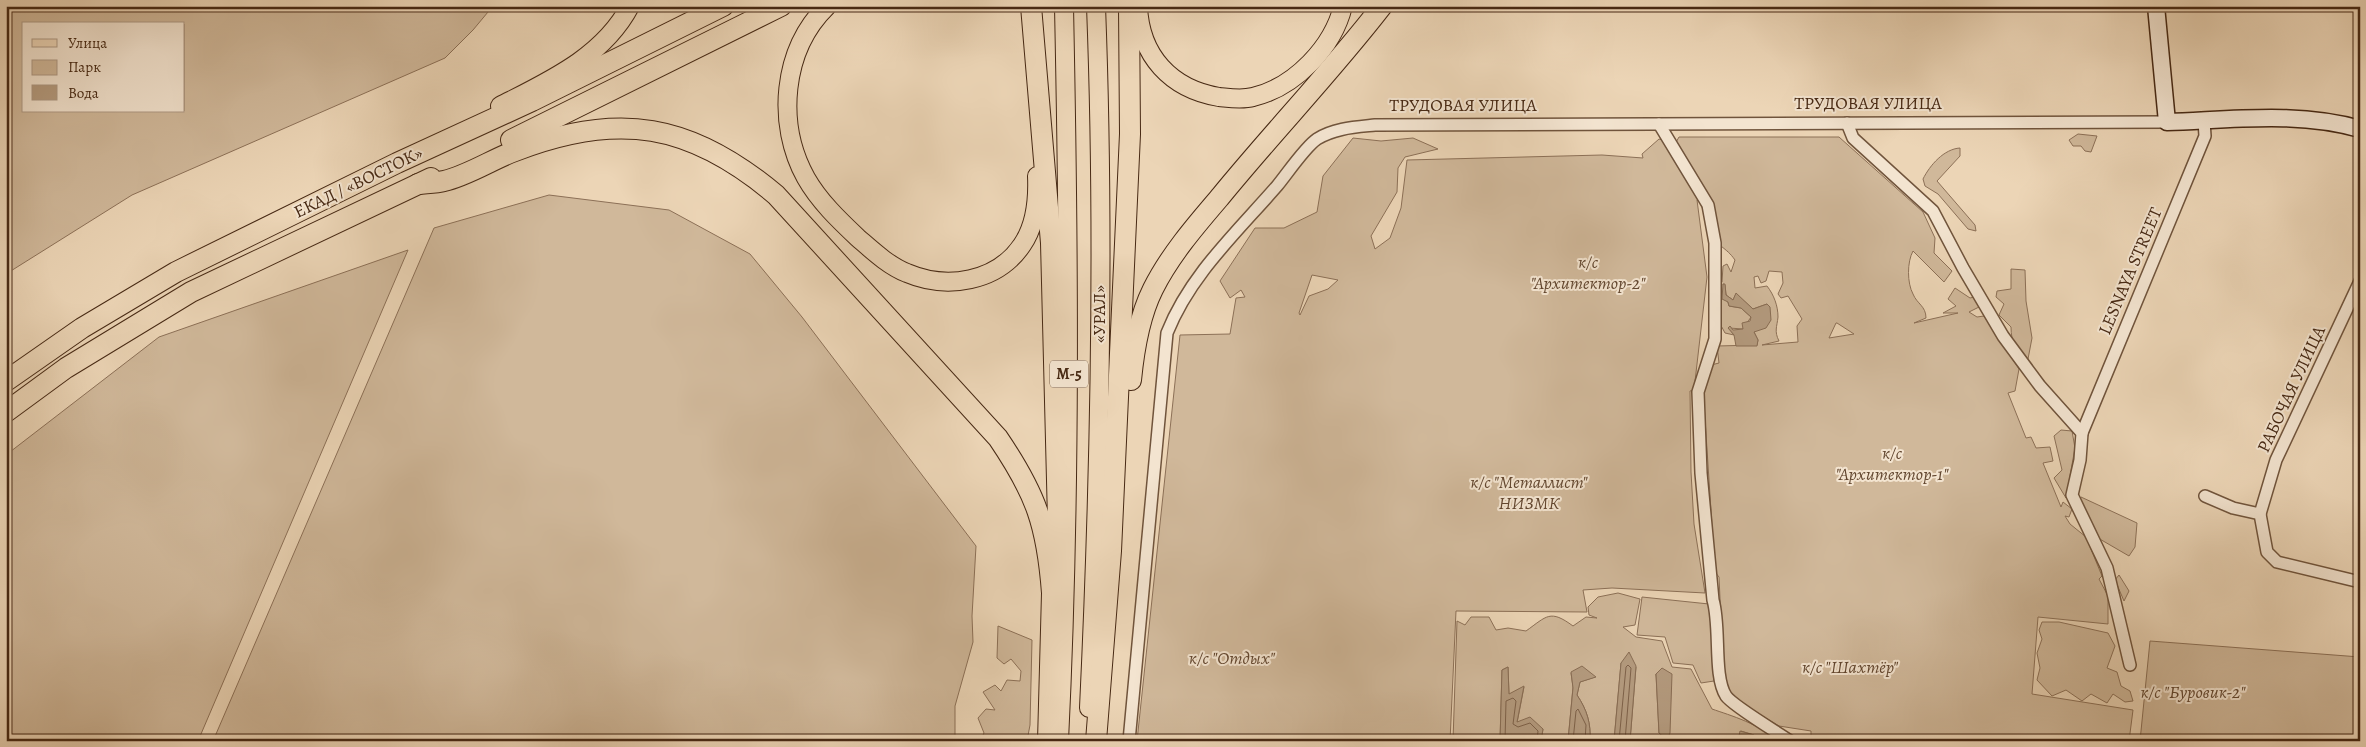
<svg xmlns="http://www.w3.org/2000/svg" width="2366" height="747" viewBox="0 0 2366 747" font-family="Alegreya,serif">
<rect width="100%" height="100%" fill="#ecd5b6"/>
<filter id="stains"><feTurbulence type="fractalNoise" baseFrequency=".004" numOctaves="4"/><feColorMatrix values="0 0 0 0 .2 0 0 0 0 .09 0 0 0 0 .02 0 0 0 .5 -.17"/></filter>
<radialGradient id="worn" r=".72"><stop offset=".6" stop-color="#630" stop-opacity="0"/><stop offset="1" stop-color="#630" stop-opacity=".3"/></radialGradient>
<g fill="#d0b89a" stroke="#8c7057" fill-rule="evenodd">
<path d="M6,6H493L473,30L445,58L132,195L6,274ZM24,24H184V111H24Z"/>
<path d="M2078,134L2097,136L2091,152L2085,151L2081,146H2073L2069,140Z"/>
<path d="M1679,137H1839L1923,212L1935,238L1934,253L1952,271L1944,282L1913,251C1907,262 1907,283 1913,294C1917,304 1926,306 1926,318L1914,323L1958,313H1943L1956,306L1948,299L1955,288L1970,298L1974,297L1981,306L1969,312L1977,317L1984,316L2019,369L2015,391L2008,393L2026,438L2031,437L2036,448L2050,447L2053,461L2043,463L2061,507L2063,502L2072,509L2069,517L2065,516L2070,524L2086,537L2102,576L2099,579L2108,596V624L2038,617L2032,694L2133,710L2129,741H1811V731L1779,726L1731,697L1724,685L1719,577L1715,572L1703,388L1711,365L1719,363L1717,346L1757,345L1758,340L1754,332L1767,304L1753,309L1736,294L1733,300L1726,295L1725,285L1723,284L1729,306L1741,308L1751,317L1743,329L1729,328L1734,335L1725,333L1718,320V284L1722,282L1723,266L1727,264L1731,272L1735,260C1730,253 1727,251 1721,246C1712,238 1704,213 1700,201L1697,200L1707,277L1694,390L1690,391L1691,472L1694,524L1705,593L1612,588L1583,590L1587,612L1456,611L1450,741H1137L1180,335L1230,334L1236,298L1245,297L1241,290L1230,298L1220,281L1255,228H1284L1317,212L1323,176L1353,138L1381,141L1413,138L1438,149L1405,157L1398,168L1397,192L1371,236L1375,249L1390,238L1401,208L1407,160L1602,155L1643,158L1642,154L1659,139L1675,144ZM1769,271L1782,272L1783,283L1778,294L1781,298L1788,296L1802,319L1797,326L1798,342L1762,345L1779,341C1774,331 1777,327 1778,317C1778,306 1774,295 1767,286L1755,288L1754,277L1758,276L1761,283L1766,281ZM1312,275L1338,280L1328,289L1309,296L1300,315L1299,313ZM1836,323H1837L1854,334L1829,338Z"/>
<path d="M1960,148V156L1937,181L1975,225L1976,231L1968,229L1938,194L1925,186L1923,179C1930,165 1944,149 1960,148Z"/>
<path d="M549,195L669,210L750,254L802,317L976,546L972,616L973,642L955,706V741H213L434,228Z"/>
<path d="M408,250L198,741H6V455L159,337Z"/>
<path d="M2011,269L2025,270L2026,301L2032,338L2028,359C2016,348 2011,343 2011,327L1999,315L2004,304L1996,297L1997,291L2011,289Z"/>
<path d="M2061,430L2072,431L2075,448L2066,498L2054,478L2062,470L2054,436Z"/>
<path d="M2081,497L2137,523L2135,547L2129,556L2098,538L2079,504Z"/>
<path d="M2119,575L2129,591L2124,601L2115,580Z"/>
<path d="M1618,593L1640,599L1635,625L1623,627L1636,637L1662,641L1672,667L1691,669L1712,709C1729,715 1764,725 1774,741H1767L1760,736L1759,741H1753L1754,735L1741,731L1738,741H1630L1636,667L1621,663L1614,741H1590C1591,723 1587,710 1577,695L1580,682L1595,677L1571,673L1573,687L1568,741H1541L1543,729L1517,723L1524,687L1509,695L1508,667L1502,670L1500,741H1453L1457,621L1465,625L1471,617H1489L1496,630L1508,628L1526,631C1547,616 1550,609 1573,626L1586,617L1597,618L1589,615L1588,607L1598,597ZM1656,674L1667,739L1659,733Z"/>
<path d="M1642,597L1709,604L1713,618L1714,681L1701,683L1693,665L1673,663L1665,637L1637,635Z"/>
<path d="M2042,622H2059L2108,633L2115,646L2107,668L2117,672L2121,686L2130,691L2133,701L2125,702L2113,694L2107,703L2091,694L2082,701L2066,690L2052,696L2037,680L2040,668L2037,653L2042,639L2039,630Z"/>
<path d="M998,626L1032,640L1030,725L1027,741H980L984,733L978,718L986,709L995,710L983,692L995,685L1001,691L1007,680L1020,681L1021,671L1011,659L1004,664L997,658Z"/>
<path d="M2150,641L2360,657V741H2140Z"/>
</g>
<g fill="#b49b7f" stroke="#886d54">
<path d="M1723,284H1725L1726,295L1733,300L1736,293L1753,309L1767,304L1770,307L1771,320L1766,328L1754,332L1758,340L1757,346H1736L1734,335L1728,328L1730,326L1733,330L1743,329L1742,323L1750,321L1751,317L1741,308L1729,306L1728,302L1722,299Z"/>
<path d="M1629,652L1636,666L1630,741H1614L1621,663Z"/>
<path d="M1582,666L1596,677L1580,682L1577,695C1587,710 1591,723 1590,741H1568L1573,688L1571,672Z"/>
<path d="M1508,667L1509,694L1524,686L1517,722L1530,717L1543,729L1541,741H1500L1502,670Z"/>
<path d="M1662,668L1672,674L1670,733L1667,740L1659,733L1656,674Z"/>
<path d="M1740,731L1754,735L1753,741H1738Z"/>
</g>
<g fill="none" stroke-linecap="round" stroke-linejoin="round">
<g stroke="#7e624a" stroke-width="1">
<path d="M1505,741L1506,701L1513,698L1516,701L1513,724L1518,727L1530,723L1538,731L1537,741"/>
<path d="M1573,741L1576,711L1578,709L1586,725L1585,741"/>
<path d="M1619,741L1626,667L1628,665L1631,668L1625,741"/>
</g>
<g stroke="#70543c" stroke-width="14">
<g id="street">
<path d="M1847,123L1853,138L1933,211L1963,268L2003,336L2040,386L2082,433L2080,460L2072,495L2107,568L2130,665"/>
<path d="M1659,124L1708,205L1715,243V339L1698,392L1701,473L1713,600C1721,627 1713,676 1726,696C1733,706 1777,732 1790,741"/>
<path d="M2082,433L2205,136L2204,121"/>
<path d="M2205,496L2233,508L2260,514L2267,552L2277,562L2360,582"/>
<path d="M2260,514L2276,460L2360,281"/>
<path d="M1129,741L1167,333C1190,275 1237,232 1277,186C1287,174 1305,147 1317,139C1334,128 1356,127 1375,125L2167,122"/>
</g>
</g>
<g stroke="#472914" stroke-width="19">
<path id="secondary" d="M2156,6L2167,122C2230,120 2298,111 2360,129"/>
</g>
<g stroke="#472914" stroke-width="20">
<g id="primary">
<path d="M827,6C782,50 776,124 806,178C819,201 839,220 858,238C873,251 889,266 907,273C947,290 997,282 1022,245C1036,225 1038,199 1037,176"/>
<path d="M1138,6C1140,56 1171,89 1219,97C1230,98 1242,100 1253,97C1295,87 1333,47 1343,6"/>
<path d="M500,106C549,81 603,57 630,6"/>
<path d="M1089,708C1100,475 1105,240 1096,6"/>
<path d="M1059,741C1071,496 1069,251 1064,6"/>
</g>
</g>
<g stroke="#472914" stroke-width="22">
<g id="highway">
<path d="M1031,6L1051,243L1059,559"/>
<path d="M511,140L781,6"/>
<path d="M418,184C427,183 436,183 444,181C467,176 493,159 515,151C618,111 691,123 776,195L998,438C1036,494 1047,525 1052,593L1048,741"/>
<path d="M1131,380C1134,349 1139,317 1153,289C1170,255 1196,225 1220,197C1273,132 1331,72 1382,6"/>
<path d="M6,381L82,328L176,272L397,163L532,101L723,6"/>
<path d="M6,412L66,368L191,292L431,178"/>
<path d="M1096,741L1111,551L1130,134L1129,6"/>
</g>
</g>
<use href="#street" stroke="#f3e4d0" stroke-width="11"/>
<use href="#secondary" stroke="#f3e4d0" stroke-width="16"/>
<use href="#primary" stroke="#ecd5b6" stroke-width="18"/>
<use href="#highway" stroke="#ecd5b6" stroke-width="20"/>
</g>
<g text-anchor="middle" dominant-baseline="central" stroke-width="4" stroke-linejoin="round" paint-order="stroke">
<rect fill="#f3e4d0" stroke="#7b614c" stroke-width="1" x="1050" y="360.5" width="38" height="27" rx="4"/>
<g font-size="16" font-weight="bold" fill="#472914">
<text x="1069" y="374">М-5</text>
</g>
<g font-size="18" fill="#472914" stroke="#f3e4d0">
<text x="1868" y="103">ТРУДОВАЯ УЛИЦА</text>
<text x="1463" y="105">ТРУДОВАЯ УЛИЦА</text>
<text transform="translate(358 182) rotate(-26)">ЕКАД / «ВОСТОК»</text>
<text transform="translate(2130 271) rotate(-67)">LESNAYA STREET</text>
<text transform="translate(1099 314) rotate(-90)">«УРАЛ»</text>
<text transform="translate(2291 389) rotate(-65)">РАБОЧАЯ УЛИЦА</text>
</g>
<g font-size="18" font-style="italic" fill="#62462f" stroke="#f3e4d0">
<text x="1588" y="262">к/с<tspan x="1588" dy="21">"Архитектор-2"</tspan></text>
<text x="1892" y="453">к/с<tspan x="1892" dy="21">"Архитектор-1"</tspan></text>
<text x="1529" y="482">к/с "Металлист"<tspan x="1529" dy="21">НИЗМК</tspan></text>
<text x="1232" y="658">к/с "Отдых"</text>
<text x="1850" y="667">к/с "Шахтёр"</text>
<text x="2193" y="692">к/с "Буровик-2"</text>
</g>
</g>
<rect width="2366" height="747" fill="none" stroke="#ecd5b6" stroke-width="25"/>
<rect x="8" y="8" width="2351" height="732" fill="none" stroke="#472914" stroke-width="2.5"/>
<rect x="12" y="12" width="2341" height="722" fill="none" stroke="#472914"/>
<rect x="22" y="22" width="162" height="90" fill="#f3e4d0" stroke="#ae9985"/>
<rect x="32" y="39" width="25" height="8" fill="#ecd5b6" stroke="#ae9985"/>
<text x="68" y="48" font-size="15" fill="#472914">Улица</text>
<rect x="32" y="60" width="25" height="15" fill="#d0b89a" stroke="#ae9985"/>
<text x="68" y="72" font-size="15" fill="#472914">Парк</text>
<rect x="32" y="85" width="25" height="15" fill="#b49b7f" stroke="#ae9985"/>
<text x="68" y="98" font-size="15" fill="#472914">Вода</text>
<rect width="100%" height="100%" filter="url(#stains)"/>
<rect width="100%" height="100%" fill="url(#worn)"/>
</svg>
